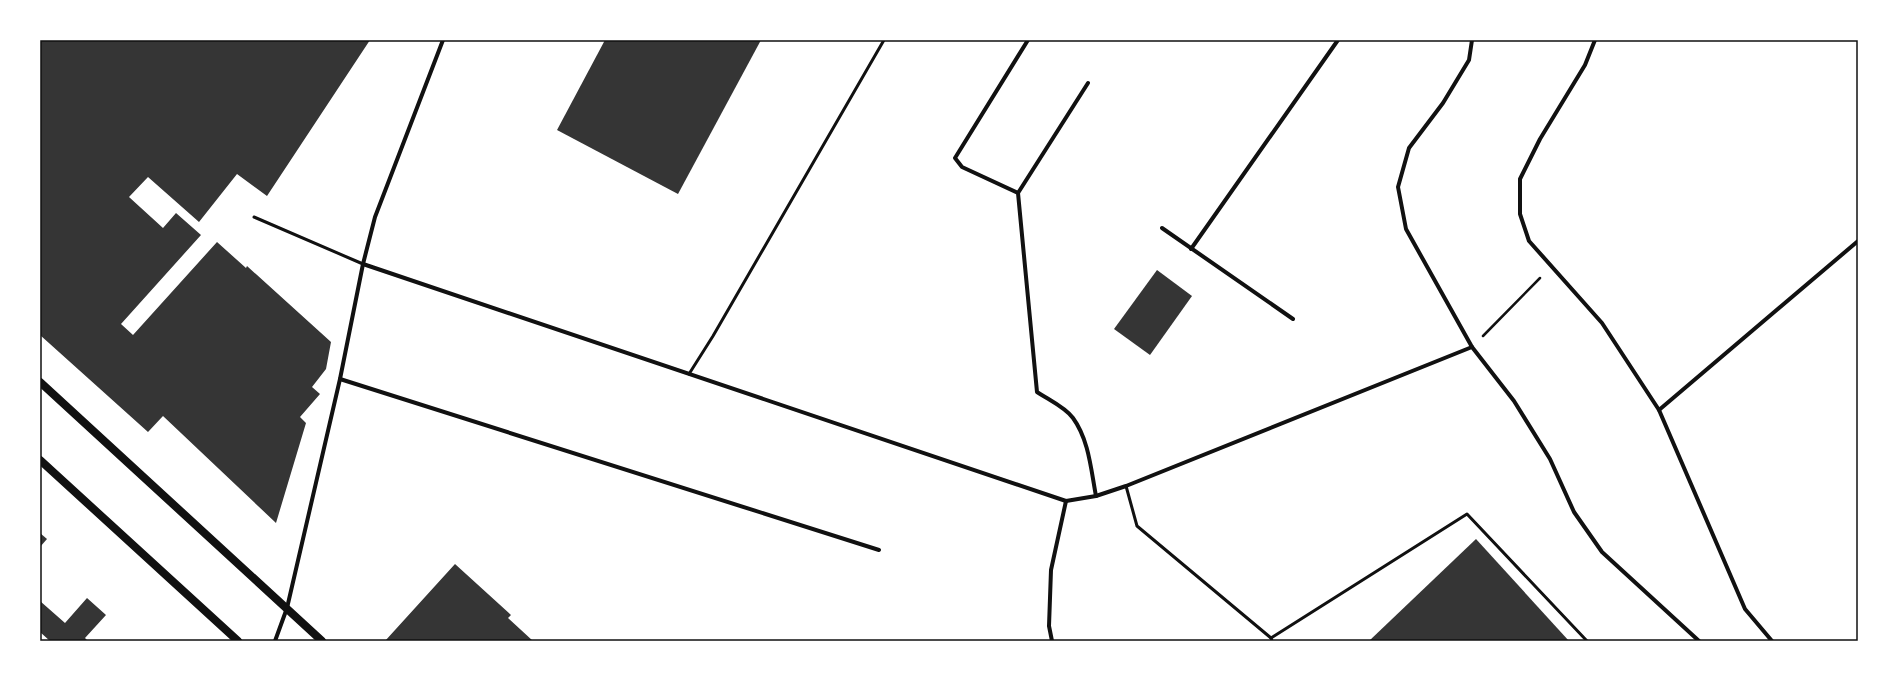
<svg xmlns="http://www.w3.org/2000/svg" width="1898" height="681" viewBox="0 0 1898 681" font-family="'Roboto Condensed',sans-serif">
<rect width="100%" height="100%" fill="#fff"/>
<g fill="#353535">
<path d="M40,40H370L267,196L237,174L199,222L148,177L129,197L163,228L176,213L201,235L121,324L133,335L217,242L246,268L247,266L331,342L326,369L312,387L320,394L300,417L306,423L276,523L163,416L148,432L40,335Z"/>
<path d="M605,40H761L678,194L557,130Z"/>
<path d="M1157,270L1192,296L1150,355L1114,329Z"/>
<path d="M40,533L47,539L40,547Z"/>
<path d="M1476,539L1569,641H1369Z"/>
<path d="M455,564L511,615L508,618L533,641H385Z"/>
<path d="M87,598L106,615L85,638L88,641H50L40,632V601L65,623Z"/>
</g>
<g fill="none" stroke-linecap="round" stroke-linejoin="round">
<path stroke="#111" stroke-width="2.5" d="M1483,336L1540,278"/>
<g stroke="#111" stroke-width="3">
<path d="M254,217L363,264"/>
<path d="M689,374L713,336L884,40"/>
<path d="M1126,486L1137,526L1271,638L1272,641"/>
<path d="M1271,638L1467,514L1587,641"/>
</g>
<g stroke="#111" stroke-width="4">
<path d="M1028,40L955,158L962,167L1018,193L1037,392C1049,400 1065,407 1073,418C1089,440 1091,470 1096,496"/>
<path d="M1472,40L1469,60L1443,103L1409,148L1398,187L1406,229L1472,347L1514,401L1550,459L1574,512L1602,552L1699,641"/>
<path d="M1595,40L1585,65L1540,139L1520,179V214L1529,241L1602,323L1659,410L1745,609L1772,641"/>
<path d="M1018,193L1088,83"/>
<path d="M1162,228L1293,319"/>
<path d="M1191,249L1338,40"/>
<path d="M363,264L1066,501L1096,496L1126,486L1472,347"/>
<path d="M340,379L879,550"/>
<path d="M1659,410L1858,241"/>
<path d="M275,641L287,608L340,379L363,264L375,217L443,40"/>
<path d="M1052,641L1049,626L1051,570L1066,501"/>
</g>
<g stroke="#111" stroke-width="8">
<path d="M40,382L322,641"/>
<path d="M40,460L238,641"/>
</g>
</g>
<rect width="1898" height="681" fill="none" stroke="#ffffff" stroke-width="82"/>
<rect x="41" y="41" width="1816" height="599" fill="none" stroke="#111" stroke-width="1.5"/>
</svg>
